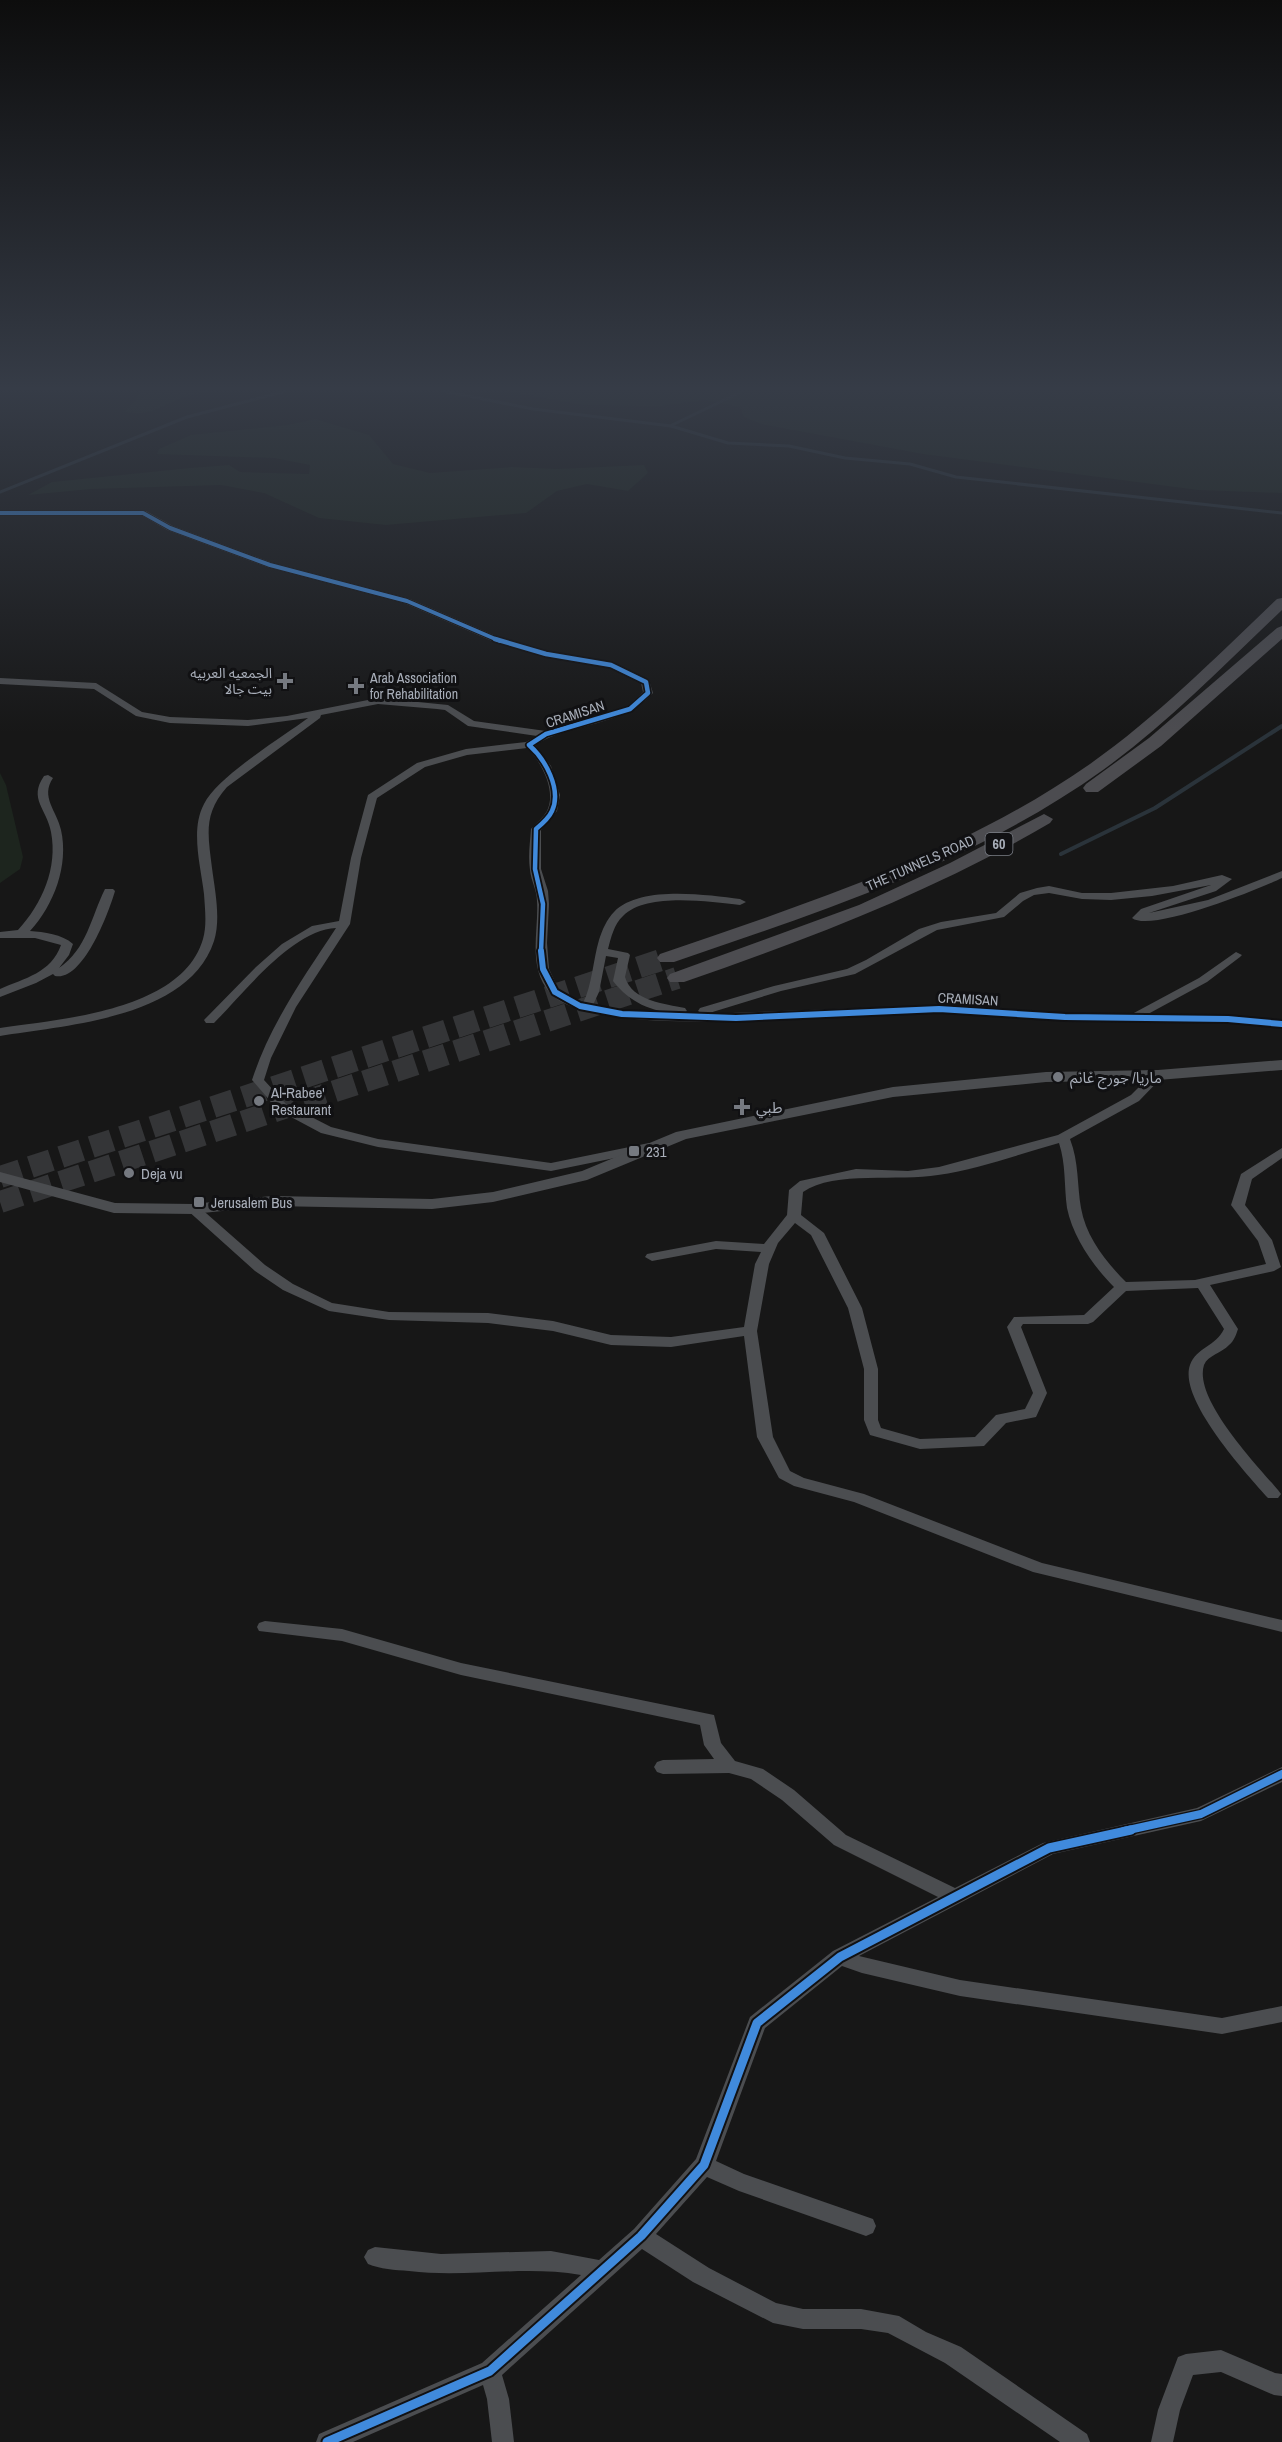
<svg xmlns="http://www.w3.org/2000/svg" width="1282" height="2442" viewBox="0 0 1282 2442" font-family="'Archivo Narrow','Noto Sans Arabic',sans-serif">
<rect width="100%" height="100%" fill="#171717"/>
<g fill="#1d251e">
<path d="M139,391H212C201,393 189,395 179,399C154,409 153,416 124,412L135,401Z"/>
<path d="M506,391H1282V493L1198,490L923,454L761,424L744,417L740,407L705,400L661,406L582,405Z"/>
<path d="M315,419L369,435L393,464L430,473L512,467L557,469L644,465L648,473L628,491L587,484L557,491L526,513L386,525L319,518L264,493L221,485L91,489L28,495L52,482L190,468L229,465L240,472L309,474L310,465L274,458L157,454L159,449L191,435L288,425Z"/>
<path d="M0,773L6,785L23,857L20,869L0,883Z"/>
</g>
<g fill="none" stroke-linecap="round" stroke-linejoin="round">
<g stroke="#2a333a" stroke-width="3">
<path d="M443,391L533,409L671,426L728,443L789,446L845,458L910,464L956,477L1282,513"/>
<path d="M672,425L743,391"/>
<path d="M0,492L187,417L286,391"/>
</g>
<path stroke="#2a333a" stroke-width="4" d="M1061,854L1155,808L1282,726"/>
<g stroke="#343537" stroke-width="22" stroke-dasharray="22 10" stroke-linecap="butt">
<path d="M0,1177L667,958"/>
<path d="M0,1202L677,978"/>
</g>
<g fill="#4b4d50" fill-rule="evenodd">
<path d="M0,511H146L173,526L273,563L410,599L498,637L547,651L614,663L649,680L653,693C623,727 572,722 535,745L551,766L560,795L557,811L541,830V869L548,891L549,904L547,943L549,969L559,990L583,1003C592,986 593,960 599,940C602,930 607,919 614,912C640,885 706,895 740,899L746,902L740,905C709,902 647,892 623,916C614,924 611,938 608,949L628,953L630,955L625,977C632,1001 665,1004 685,1008L687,1011L683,1014H702L698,1011L700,1008L774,986L847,969L866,960L919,929L941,922L996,913L1020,893L1037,888L1049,886L1082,893H1111L1173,886L1222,875L1232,879L1216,891L1149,913L1208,900L1282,871V878C1259,889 1151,933 1132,918L1141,909L1211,885L1152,896L1111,900L1082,899L1049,893L1034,895L1023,901L1004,917L937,930L855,974L781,991L706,1014L939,1005L1065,1013L1132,1014L1199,978L1236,952L1242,955L1240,957L1207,982L1148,1014L1228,1015L1282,1020V1028C1211,1019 1140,1022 1068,1021C1026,1020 983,1013 941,1013C867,1011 596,1044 550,993C527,967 539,931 537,901C537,890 531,881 530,870C528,856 530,843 531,829C536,823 543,818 547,811C557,791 541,761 527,748L467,755L425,767L377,798L361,858L350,924L296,1007L271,1058L264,1080L286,1104L331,1127L378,1139L551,1163L649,1143L655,1147L649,1151L551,1171L378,1147L321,1133L278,1110L252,1080C270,1024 304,977 336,928C292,930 244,993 214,1023H206L204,1020L256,967L282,944L312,926L339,921L351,858L368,795L417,763L466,749L526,742L537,736L468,726L445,710L437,709L378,704L321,715L320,718L227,787C203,814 208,835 212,868C215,891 221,919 214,941C189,1018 67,1025 0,1036V1028C61,1019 182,1011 203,939C207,925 205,909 204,894C201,867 190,830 204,804C218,776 281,738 308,718L248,726L170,723L136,716L94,689L0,684V678L96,683L142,712L170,717L248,720L287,716L378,698L448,705L474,721L546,731L627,707L643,692L641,683L609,667L546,657L492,641L404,603L267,567L167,530L141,515H0ZM606,956L618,958L613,981C630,1003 651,1011 678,1014L622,1011L593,1005L599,992Z"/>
<path d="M48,775L53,778C40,797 57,811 61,830C69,865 54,905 30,931C44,932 62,934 73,944L69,955L59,968C87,949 91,917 105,889H113L115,891C109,912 83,982 55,976L53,974L36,983L0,997V989C25,978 51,973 61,945L35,938H0V932L18,930C42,904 58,868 51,832C47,809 28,799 44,776Z"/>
<path d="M1158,1071L1164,1075L1139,1101L1070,1139C1079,1162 1077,1185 1081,1208C1086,1237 1106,1262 1126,1282L1195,1280L1266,1264L1258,1241L1231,1205L1241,1174L1282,1148V1158L1252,1179L1245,1205L1272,1240L1281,1267L1274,1271L1210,1285L1238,1329C1236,1335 1234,1341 1229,1345C1222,1353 1208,1355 1204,1365C1193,1399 1258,1466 1278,1490L1281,1494L1278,1498H1268C1246,1473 1178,1399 1190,1365C1196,1348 1216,1346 1224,1329L1198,1288L1126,1291L1093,1322L1088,1324H1023L1021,1327L1047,1393L1036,1417L1006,1423L984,1446L920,1449L870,1435L864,1420V1369L848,1308L811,1235L795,1223L778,1243L769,1264L757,1331L773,1437L790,1471L804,1478L864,1494L1042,1563L1282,1620V1632L1033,1572L854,1502L794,1486L779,1478L757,1437L744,1336L671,1347L611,1345L553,1331L488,1323L389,1320L329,1311L283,1290L255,1271L186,1209L193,1205L198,1206L265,1265L293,1284L332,1303L389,1312L488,1313L553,1321L611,1335L671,1337L744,1327L755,1264L761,1252L716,1249L652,1261L645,1257L647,1254L716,1241L764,1244L787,1215L789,1190L800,1181L856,1169L908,1171L939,1167L1058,1135L1131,1095L1154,1072ZM1059,1143C1066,1164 1064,1186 1067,1208C1073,1237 1093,1266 1114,1287L1084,1315L1014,1317L1007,1327L1033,1393L1025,1409L996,1415L975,1437L920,1439L881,1428L878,1420V1369L862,1308L824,1233L801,1215L803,1192C835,1170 899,1182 938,1175C979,1169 1019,1154 1059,1143Z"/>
<path d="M265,1621L342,1629L461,1663L714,1715L721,1743L735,1761L763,1769L794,1790L846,1835L955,1888L1043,1843L1197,1808L1282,1767V1782L1201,1821L1053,1854L859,1956L960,1980L1222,2018L1282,2006V2022L1222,2034L960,1996L862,1973L842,1966L765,2028L716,2161L744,2174L873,2219L876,2226L873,2233L866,2236L739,2191L707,2177L656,2234L709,2268L776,2303L803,2309H861L899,2316L926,2332L961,2347L1087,2434L1090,2442H1060L945,2363L888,2333L861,2329H803L773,2323L693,2282L642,2249L502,2375L509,2399L514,2442H492L487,2399L483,2385L353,2442H316L319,2434L482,2363L581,2275C524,2265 466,2278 409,2271C395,2270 380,2269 368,2264L364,2257L368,2250L375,2247L441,2254L551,2251L599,2260L634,2229L696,2159L750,2017L833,1951L938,1897L834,1845L782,1800L751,1779L729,1773L663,1774L657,1772L654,1767L657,1762L663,1760L714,1759L704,1745L700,1725L461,1675L342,1641L259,1631L257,1627L259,1623Z"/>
<path d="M1221,2350L1275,2373L1282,2374V2396L1274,2395L1221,2372L1193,2375L1180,2410L1173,2442H1151L1158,2410L1178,2357L1186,2354Z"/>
</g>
<path fill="#4b4d50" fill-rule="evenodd" d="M1282,1060V1070L1158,1080L1046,1082L893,1097L686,1139L587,1180L493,1202L432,1209L272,1206L193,1214L114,1213L0,1182V1172L115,1203L193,1204L272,1196L432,1199L493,1192L582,1171L676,1132L893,1087L1046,1072L1158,1070Z"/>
<g fill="#4c4c50" fill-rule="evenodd">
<path d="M1282,598V610C1224,665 1168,723 1103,770C975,862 822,911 674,962H660L657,958L660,954C808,903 960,855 1090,764C1158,716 1217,656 1277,599Z"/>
<path d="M1282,626V639L1161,746L1098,792H1086L1083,788L1086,784L1149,738L1277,628Z"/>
<path d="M1044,814L1053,819L1050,823C934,891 811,938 684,982H670L667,978L670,974L859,905L950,863Z"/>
</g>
<g stroke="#111113" stroke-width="6">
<path id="cycleway-far4" d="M0,513H143L170,528L270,565L407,601L500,641"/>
</g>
<g stroke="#111113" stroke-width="8">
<path id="cycleway-far3" d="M495,639L546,654L611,665L646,682L648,693L630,709L546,734L529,745C545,759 562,789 552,811C549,818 542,824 536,829L535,869L543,904L541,952"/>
</g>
<g stroke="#111113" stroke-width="10">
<path id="cycleway-far2" d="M541,951L543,969L555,992L580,1006L622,1014L736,1018L939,1009L1065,1017L1228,1019L1282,1024"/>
</g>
<g stroke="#111113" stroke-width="11">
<path id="cycleway-far1" d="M1124,1831L1201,1814L1282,1774"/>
</g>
<g stroke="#111113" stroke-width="13">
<path id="cycleway" d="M327,2442L490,2371L641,2236L704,2165L757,2023L840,1957L1049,1848L1131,1830"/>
</g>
<use href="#cycleway-far4" stroke="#408adc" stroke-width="4"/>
<use href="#cycleway-far3" stroke="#408adc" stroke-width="4.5"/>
<use href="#cycleway-far2" stroke="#408adc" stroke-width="6"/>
<use href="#cycleway-far1" stroke="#408adc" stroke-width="8"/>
<use href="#cycleway" stroke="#408adc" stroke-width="9"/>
</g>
<linearGradient id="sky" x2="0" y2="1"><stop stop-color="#0d0d0d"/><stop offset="0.53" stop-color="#363c47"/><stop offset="1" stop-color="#363c47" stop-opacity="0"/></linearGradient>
<rect width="1282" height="733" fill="url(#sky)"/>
<g fill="#757980" stroke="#111113" stroke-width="2">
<path d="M282 672h6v6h6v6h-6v6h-6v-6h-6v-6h6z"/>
<path d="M353 677h6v6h6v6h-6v6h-6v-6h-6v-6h6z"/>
<circle cx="1058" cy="1077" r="6"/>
<circle cx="259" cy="1101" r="6"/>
<path d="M739 1098h6v6h6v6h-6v6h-6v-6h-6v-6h6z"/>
<rect x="628" y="1145" width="12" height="12" rx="3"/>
<circle cx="129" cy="1173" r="6"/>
<rect x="193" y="1196" width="12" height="12" rx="3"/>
</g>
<g text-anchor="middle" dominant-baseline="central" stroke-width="6" stroke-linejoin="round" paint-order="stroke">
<g font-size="14" fill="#a8aeb9" stroke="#111113" text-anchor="end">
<text x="272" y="673">الجمعيه العربيه<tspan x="272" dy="16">بيت جالا</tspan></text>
<text x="370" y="678" text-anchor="start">Arab Association<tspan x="370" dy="16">for Rehabilitation</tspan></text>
</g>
<g font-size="14" fill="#a8aeb9" stroke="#111113">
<text transform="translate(575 714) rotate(-18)">CRAMISAN</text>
<text transform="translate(920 863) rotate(-24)">THE TUNNELS ROAD</text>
<text transform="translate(968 999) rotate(3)">CRAMISAN</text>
</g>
<rect fill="#111113" stroke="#7b7f87" stroke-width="1.5" x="985.5" y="833" width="27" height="22" rx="4.5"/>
<g font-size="14" font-weight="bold" fill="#a8aeb9">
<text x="999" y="844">60</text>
</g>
<g font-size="15" fill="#a8aeb9" stroke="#111113" text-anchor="start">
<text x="1070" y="1077">ماريا/ جورج غانم</text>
<text x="271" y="1092">Al-Rabee'<tspan x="271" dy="17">Restaurant</tspan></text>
<text x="756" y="1107">طبي</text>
<text x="646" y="1151">231</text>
<text x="141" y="1173">Deja vu</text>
<text x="211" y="1202">Jerusalem Bus</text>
</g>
</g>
</svg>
